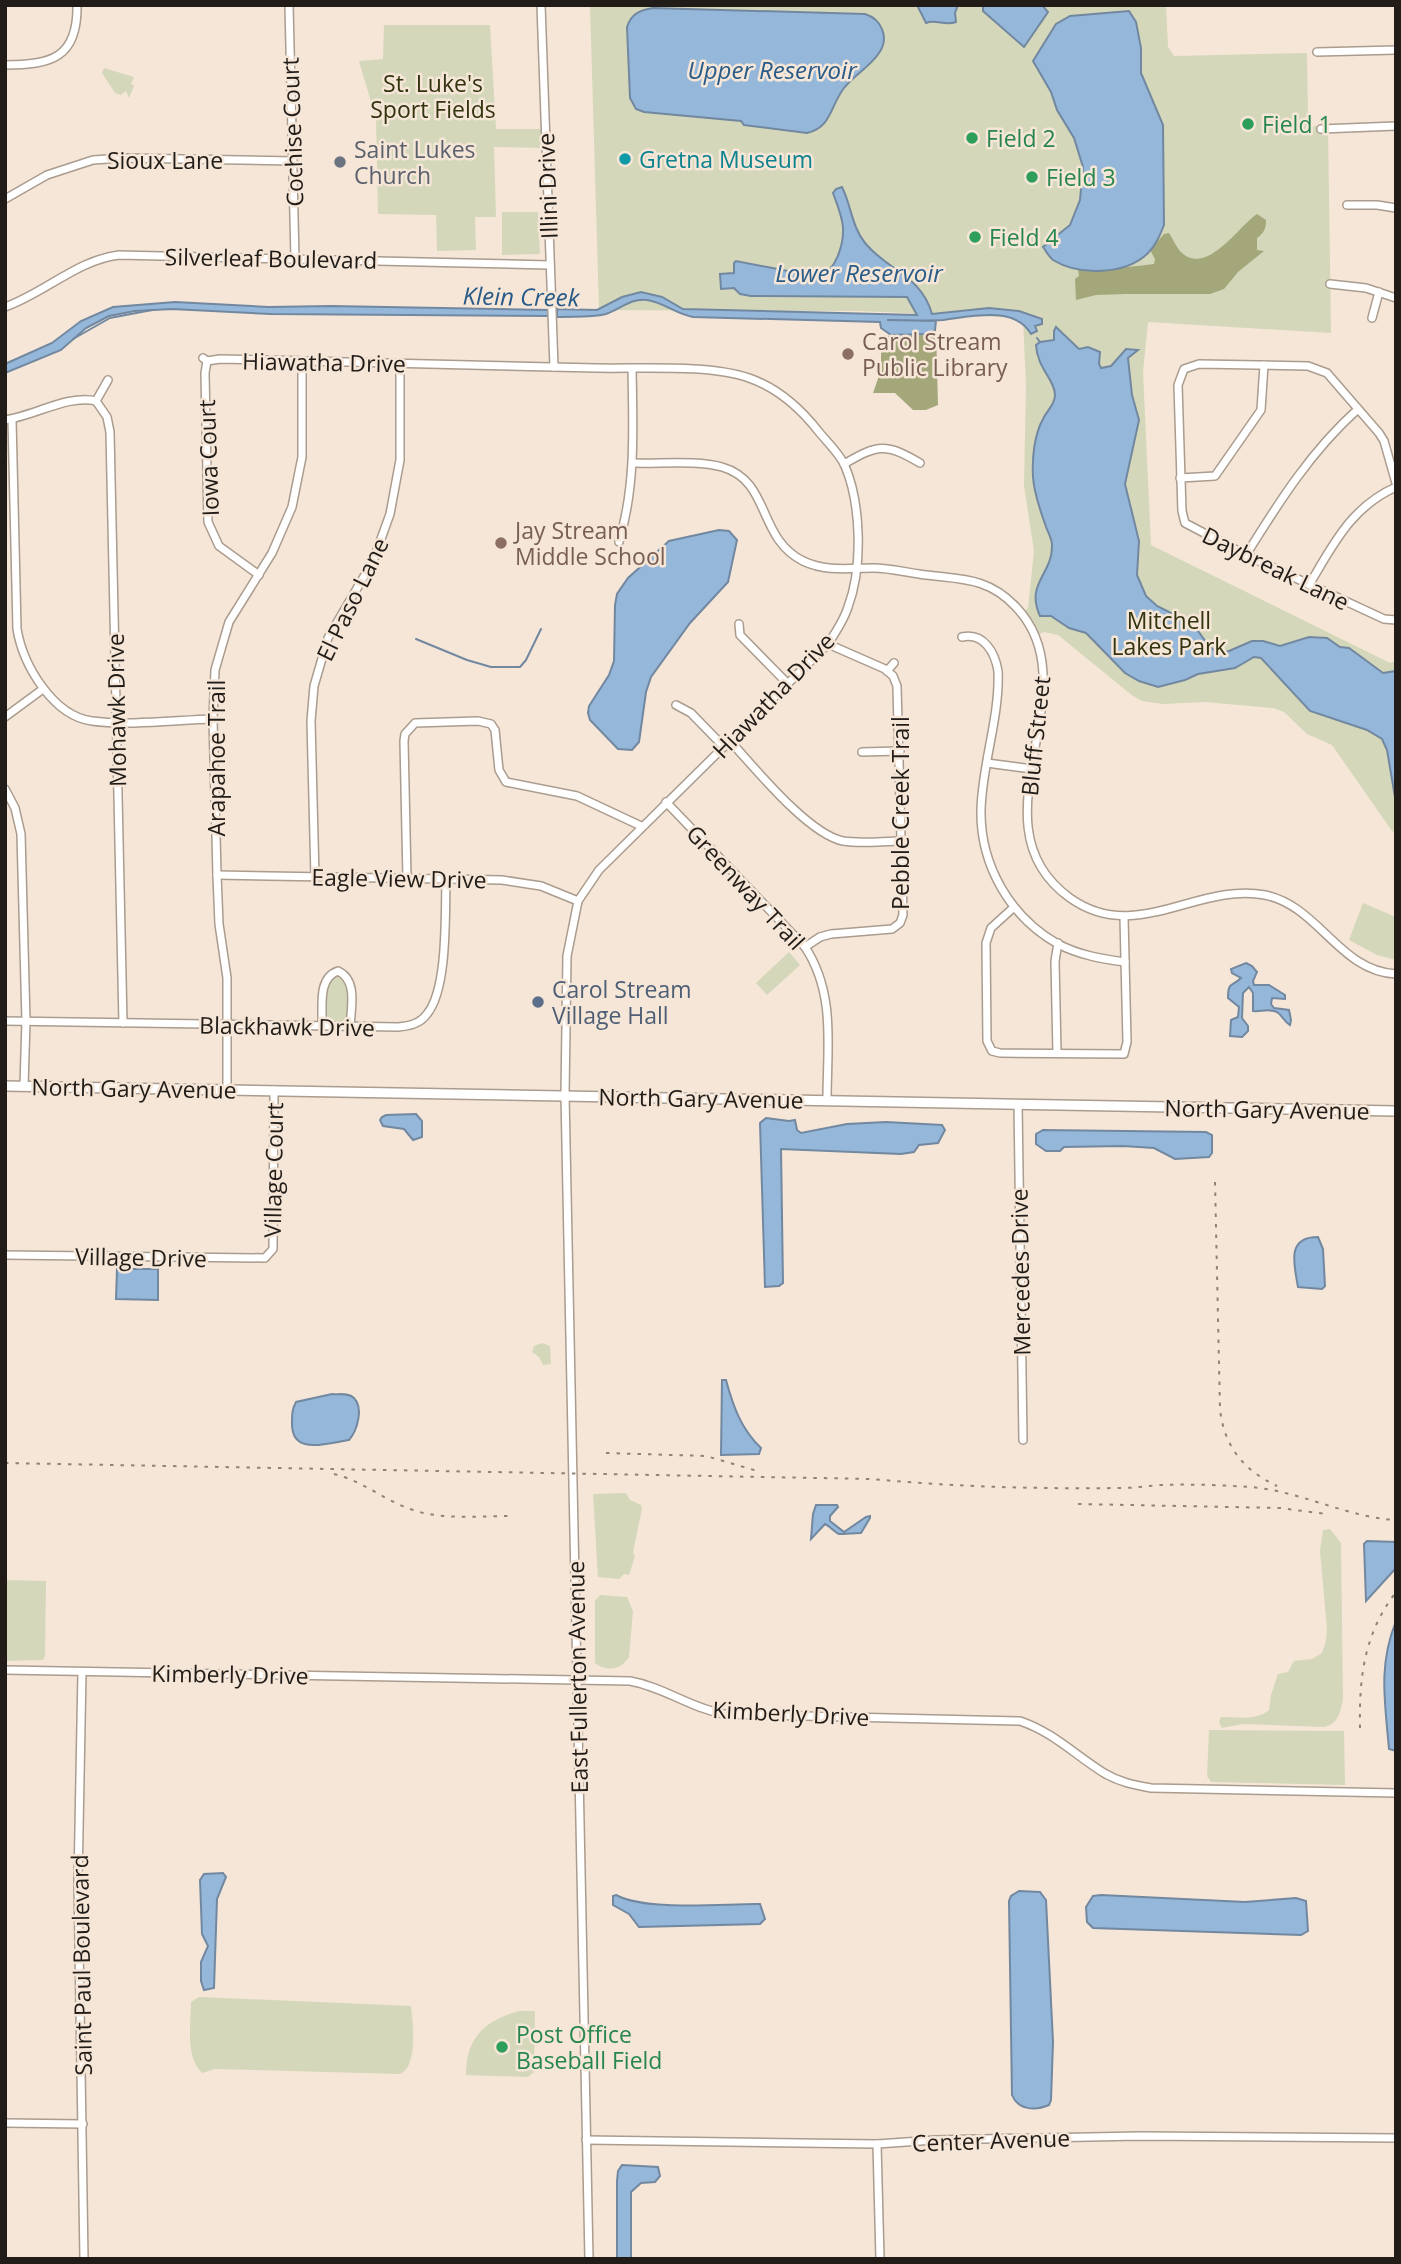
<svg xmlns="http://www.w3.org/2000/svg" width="1401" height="2264" viewBox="0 0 1401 2264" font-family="'Open Sans',sans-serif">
<rect width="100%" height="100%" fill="#f5e6d7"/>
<g fill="#d4d7b9">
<path d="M590,5H1166L1168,47L1174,56L1307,53L1308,117L1311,126L1328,128L1331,333L1148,322L1143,372L1151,545L1390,663L1396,661V833L1392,831L1332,745L1307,734L1284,712L1273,708L1205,702L1163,704L1142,701L1133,696L1058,635L1044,632L1032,637L1020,617L1028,608L1034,551L1024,486L1026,386L1023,318L858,311L599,310Z"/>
<path d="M384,25H490L496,129H546L547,148L494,147L496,217H475L476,250L437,251L436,215L378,214L376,119L359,61L383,59Z"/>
<path d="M104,68L134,77L131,84L134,86L129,98L126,91L121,95L115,93L102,73Z"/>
<path d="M502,212H538L540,254L502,255Z"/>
<path d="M1363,903L1396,917V960L1377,955L1349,940Z"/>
<path d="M789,952L800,965L767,995L756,983Z"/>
<path d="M338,974L347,982V1015L343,1021H330L327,1015V983L329,979Z"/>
<path d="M542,1343L550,1346L551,1364L543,1365L539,1357L532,1352L534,1346Z"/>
<path d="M626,1493L630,1500L641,1505L642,1509L634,1547L633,1553L635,1556L629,1575L624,1574L619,1579L598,1577L593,1494Z"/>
<path d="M1330,1529L1341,1543L1343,1700C1340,1713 1338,1724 1324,1727L1243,1724L1222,1728L1219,1722L1221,1717C1237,1717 1256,1721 1269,1710L1271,1695L1278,1674L1288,1672L1294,1661L1312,1659L1322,1653L1326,1641L1327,1629L1320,1551L1323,1530Z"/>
<path d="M5,1580L46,1581L45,1656L43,1660L5,1661Z"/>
<path d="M600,1595L627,1597L633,1611L629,1657C621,1670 607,1672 595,1663V1601Z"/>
<path d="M1209,1730L1344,1731L1345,1785L1211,1782L1207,1776Z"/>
<path d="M199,1997L411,2006C413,2023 418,2067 400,2074L215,2069L202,2073C185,2057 191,2024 191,2002Z"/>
<path d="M519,2011H535L534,2072L528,2077L466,2075C466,2038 484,2021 519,2011Z"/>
</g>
<g fill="#a4a77a">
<path d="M1257,214L1266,220C1266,229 1264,233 1257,238V250L1264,251L1238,272L1224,289L1210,294H1126L1096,295L1076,300L1075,279L1079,276L1078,269C1103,270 1129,267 1154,264L1155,259L1150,250L1164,234L1169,233C1173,239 1176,247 1181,252C1206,277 1238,227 1257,214Z"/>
<path d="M936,329L938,405L926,410H913L895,393H873L881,370V336L931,335Z"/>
</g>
<g fill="#95b7da" stroke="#7288a0" stroke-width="2">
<path d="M917,5H958L955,13L956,22C946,26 935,19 926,23Z"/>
<path d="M983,5H1042L1048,12L1024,47L983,11Z"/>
<path d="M653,8L865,14C881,19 890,37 879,53C870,67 854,75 844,88C830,106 832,127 807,133L744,125L741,121L644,112L636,109L630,98L627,27C631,14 640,10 653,8Z"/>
<path d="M1129,11L1136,22L1141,48V73L1163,125L1164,225C1160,235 1156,245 1148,253C1126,275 1079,276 1053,260C1049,257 1046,251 1043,247L1070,225L1080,200L1083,167L1074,138L1057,110L1051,92L1033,61L1056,24L1070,16Z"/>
<path d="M842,187C851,205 852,227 865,243C888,271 921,275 932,314L989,308L1019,311L1042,319V324L1035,326L1037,331L1031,334C1015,305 969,317 943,320C925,321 906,320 887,320L936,321L935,330L931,334L891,335L881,328L880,322L693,317C676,314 663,302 647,300C630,298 621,309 606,314C590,318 573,316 557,317V309L597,310L622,297L641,292L662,297L683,309L917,315L907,297L751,296L740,294L734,288L721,289L720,274L734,273V263L736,261L819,277C836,271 844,244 843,227C842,216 837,204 833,193L836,189Z"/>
<path d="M175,302L268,307L331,306L551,310V316L271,314L172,309L135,311L109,316L86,328L61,350L5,373V364L52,343L81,321L113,307Z"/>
<path d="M1056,327L1079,349L1088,347L1100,352L1099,364L1101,368L1111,366L1126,349L1138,350L1128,358L1132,395L1139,420L1125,484L1139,541L1137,575L1146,596L1157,606L1193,624L1209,646L1218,653L1229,651L1252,641H1263L1280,646L1309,637L1327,638L1340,647L1349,648L1383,673L1396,671V803L1387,750L1382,739L1367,730L1310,711L1261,658L1254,657L1235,668L1198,674L1185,680L1158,687L1139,681L1125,673L1086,633L1069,628L1051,616H1040C1025,583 1053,574 1052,545C1052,538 1047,531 1045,524C1040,509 1034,494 1033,477C1032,459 1034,435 1043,419C1047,410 1055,405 1055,395C1055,380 1037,368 1036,345L1040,342L1054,340V331Z"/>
<path d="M719,530L729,531L737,540L728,582L690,623L651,677L646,692L639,742L632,750L618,749L590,720L588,713L589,706L609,675L614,661L615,605L617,594L628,578L669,541Z"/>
<path d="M1246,963L1252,966L1257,972L1253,981L1254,985H1269L1285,995V999L1272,998L1271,1004L1274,1008L1289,1010L1291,1020L1290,1025C1284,1022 1283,1016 1277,1012C1268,1008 1261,1012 1253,1011V993L1249,987L1243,993L1242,1018L1248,1026V1031L1242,1037L1230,1036L1231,1020L1238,1017L1239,1007L1228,998C1228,981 1232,987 1241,978L1232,973L1231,969Z"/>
<path d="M416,1114L422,1121V1137L413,1140L404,1129L383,1126L380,1120L382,1117L386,1115Z"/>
<path d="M766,1118L789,1121L795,1120L797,1130L801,1133L847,1124L886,1122L942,1125L945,1130L938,1143L919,1145L914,1152L901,1154L781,1149L783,1283L779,1286L765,1287L760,1123Z"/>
<path d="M1043,1130L1206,1132L1212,1135V1153L1209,1157L1175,1159L1154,1148L1123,1146L1064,1147L1060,1151H1046L1036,1144V1134Z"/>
<path d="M1318,1237L1323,1249L1325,1286L1322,1289L1298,1287C1294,1264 1286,1237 1318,1237Z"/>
<path d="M117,1269H158V1300L116,1299Z"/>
<path d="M722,1380H726C733,1406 741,1429 761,1448L759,1454L721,1455Z"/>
<path d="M332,1394C338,1395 348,1392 354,1398C364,1408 357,1431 349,1440C328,1443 292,1456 292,1424C292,1415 292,1409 296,1402Z"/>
<path d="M816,1505H837L838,1507L830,1516V1521L844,1532L866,1517L870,1516V1518L861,1533C856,1533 841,1534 839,1534C834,1532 830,1526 825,1524L811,1539L813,1514Z"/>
<path d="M1367,1541L1396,1542V1568L1366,1601L1364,1544Z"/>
<path d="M1396,1621V1751L1389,1749C1385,1702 1378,1666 1396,1621Z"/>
<path d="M223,1873L226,1877L217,1899L214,1988L204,1990L201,1981V1962L208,1946L202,1934L200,1880L204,1874Z"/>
<path d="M1019,1891L1040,1892L1046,1900L1053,2042L1051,2100L1049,2105C1035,2111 1018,2110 1012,2095L1009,1901L1011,1896Z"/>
<path d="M616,1895C646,1911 720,1904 756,1904H760L765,1919L760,1924L639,1927L629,1914L613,1905V1896Z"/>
<path d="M1101,1895L1245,1902L1296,1898L1306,1901L1308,1931L1301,1935L1093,1928L1087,1922L1086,1907L1093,1896Z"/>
<path d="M622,2165L658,2167L660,2176L655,2182L641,2183L631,2192V2259H617V2181L618,2171Z"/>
</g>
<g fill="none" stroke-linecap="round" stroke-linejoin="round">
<g stroke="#7288a0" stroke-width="2">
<path d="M1037,338L1040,342"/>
<path d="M73,339L110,318L152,310"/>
<path d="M416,639L467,660L491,667H520L526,660L541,629"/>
</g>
<g stroke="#aa9c8e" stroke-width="10">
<g id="minor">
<path d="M289,5L295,259"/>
<path d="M541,5L554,367"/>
<path d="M1317,52L1396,50"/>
<path d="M5,65C51,65 78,58 77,5"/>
<path d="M1321,129L1396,126"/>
<path d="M5,199L47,175L93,160L123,158L293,161"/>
<path d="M1347,205H1377L1396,208"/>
<path d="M1330,284L1366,288L1396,298"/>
<path d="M5,307C45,293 77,260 119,255L549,265"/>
<path d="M1372,318L1379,292"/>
<path d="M203,358L207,361L220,359C345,362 471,365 596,368C639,369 710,364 749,378C778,388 801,409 819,432C828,443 840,454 845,466C861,504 863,567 848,607C844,620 836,632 828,644L599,870L578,901L567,956L565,1095L589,2259"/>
<path d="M207,361L205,373L208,522L219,546L259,575"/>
<path d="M96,401L107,417L110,432L123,1023"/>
<path d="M96,401L108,380"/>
<path d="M12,419L17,629C23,665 53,716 92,721C129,726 176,720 213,719"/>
<path d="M5,420C34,416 69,394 96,401"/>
<path d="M633,463C660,464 697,460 722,467C771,481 757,538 803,561C826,572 850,568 874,568C889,568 904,572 919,574C957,580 986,575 1016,607C1095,690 966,823 1070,898C1136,945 1197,882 1265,895C1319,906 1339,971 1396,974"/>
<path d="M844,464C878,444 886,443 920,463"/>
<path d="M1180,478L1215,476L1261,410L1264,365"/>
<path d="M1396,483L1384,441L1379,433L1327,373L1308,366L1199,364L1184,369L1178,385L1182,511L1185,523L1246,555L1384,619L1396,620"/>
<path d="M619,542C636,485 633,428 632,369"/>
<path d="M1246,555C1279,502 1311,451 1358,409"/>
<path d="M1309,585C1333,545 1351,507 1396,487"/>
<path d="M739,624L740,635L788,684"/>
<path d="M962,637C984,632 995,653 998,671C1000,717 982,764 981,810C980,865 1010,917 1058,944C1079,955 1102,959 1125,962"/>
<path d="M887,671L894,663"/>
<path d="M676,705L691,713L724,747"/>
<path d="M5,717L43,689"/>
<path d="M730,741C755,768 808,834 843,841C862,844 883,841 902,841"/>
<path d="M862,752L900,751"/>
<path d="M987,763L1032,769"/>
<path d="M5,789L15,808L21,834L26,1021L24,1086"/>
<path d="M666,802L805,947C836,994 827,1047 827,1100"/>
<path d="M217,875L502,880L541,886L578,901"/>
<path d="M315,877L311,721L314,686L328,638L373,561L390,514L400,460V364"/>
<path d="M407,878L404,741L405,734L415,723L478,721L491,724L495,730L499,770L506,782L577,796L641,826"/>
<path d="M1013,908L991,928L986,943L987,1041L992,1051L1000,1053L1124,1054L1127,1042L1124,917"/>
<path d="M805,947L820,937L831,934L892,929L900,923L903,915L897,686L893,676L885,669L828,644"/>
<path d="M5,1021L398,1027C409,1026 420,1024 427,1014C448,989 445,913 446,879"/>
<path d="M322,1026C323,1007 317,978 338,971C358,980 351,1008 350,1027"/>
<path d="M1057,1053L1055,961L1058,943"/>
<path d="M227,1090V978L219,924L217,875L213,719L215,670L229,622L272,553L292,507L302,457V361"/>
<path d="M1018,1104L1023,1440"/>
<path d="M5,1255L265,1258L273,1249L274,1090"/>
<path d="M5,1670L630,1681C664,1687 690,1708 724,1714L1020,1721C1053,1732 1075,1755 1104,1773C1119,1782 1134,1785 1151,1788L1396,1793"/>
<path d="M82,1672L78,1881L84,2259"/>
<path d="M5,2123L83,2124"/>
<path d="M586,2140L877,2144L935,2140L1139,2136L1396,2138"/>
<path d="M877,2144L880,2259"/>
</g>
</g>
<g stroke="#aa9c8e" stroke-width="12">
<path id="tertiary" d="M5,1086L1396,1111"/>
</g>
<use href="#minor" stroke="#fff" stroke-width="7"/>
<use href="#tertiary" stroke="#fff" stroke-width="9"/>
<g stroke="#8d8379" stroke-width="2" stroke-dasharray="3.5 7" stroke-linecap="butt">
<path d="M1215,1182L1220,1409C1224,1446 1243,1470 1277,1486"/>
<path d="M606,1453L706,1456L761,1472"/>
<path d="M5,1463L872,1479C955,1487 1039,1489 1122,1488C1135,1488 1147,1486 1160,1485C1190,1484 1221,1485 1250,1487C1301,1491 1345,1517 1396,1520"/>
<path d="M334,1474C363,1481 385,1501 413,1510C443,1520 480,1516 511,1516"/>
<path d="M1078,1504L1280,1508L1326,1514"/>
<path d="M1360,1728C1359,1677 1364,1634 1396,1592"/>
</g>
</g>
<g fill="#2e9e5b" stroke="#f5e6d7" stroke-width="2.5">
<circle cx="1248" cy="124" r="7"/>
<circle cx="972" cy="138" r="7"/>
<circle cx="1032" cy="177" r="7"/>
<circle cx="975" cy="237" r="7"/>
<circle cx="502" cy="2047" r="7"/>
</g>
<circle fill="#0f9aa8" stroke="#f5e6d7" stroke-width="2.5" cx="625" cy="159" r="7"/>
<circle fill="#6b7280" stroke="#f5e6d7" stroke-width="2.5" cx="340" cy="162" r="7"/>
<g fill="#8d6e63" stroke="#f5e6d7" stroke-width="2.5">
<circle cx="848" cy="354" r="7"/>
<circle cx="501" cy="543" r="7"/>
</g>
<circle fill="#5c6f8a" stroke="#f5e6d7" stroke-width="2.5" cx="538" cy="1002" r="7"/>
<g text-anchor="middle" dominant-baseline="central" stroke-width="5" stroke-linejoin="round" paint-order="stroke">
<g font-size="23" fill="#32330f" stroke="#f5e6d7">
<text x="433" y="83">St. Luke's<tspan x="433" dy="26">Sport Fields</tspan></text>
<text x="1169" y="620">Mitchell<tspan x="1169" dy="26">Lakes Park</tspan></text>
</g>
<g font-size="23" fill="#27864d" stroke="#f5e6d7" text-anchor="start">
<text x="1262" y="124">Field 1</text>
<text x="986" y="138">Field 2</text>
<text x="1046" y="177">Field 3</text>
<text x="989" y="237">Field 4</text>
<text x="516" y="2034">Post Office<tspan x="516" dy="26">Baseball Field</tspan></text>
</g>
<g font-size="23" fill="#211c17" stroke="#f5e6d7">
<text transform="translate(292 132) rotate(-92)">Cochise Court</text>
<text x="165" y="160">Sioux Lane</text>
<text transform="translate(547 186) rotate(-92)">Illini Drive</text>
<text transform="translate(271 258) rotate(1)">Silverleaf Boulevard</text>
<text transform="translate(324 362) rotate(1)">Hiawatha Drive</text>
<text transform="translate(208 458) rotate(-92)">Iowa Court</text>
<text transform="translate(1276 568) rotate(26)">Daybreak Lane</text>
<text transform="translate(352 599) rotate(-64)">El Paso Lane</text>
<text transform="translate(773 695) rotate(-46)">Hiawatha Drive</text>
<text transform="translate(116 710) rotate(-91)">Mohawk Drive</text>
<text transform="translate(1035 736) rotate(-84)">Bluff Street</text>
<text transform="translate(216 758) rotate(-90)">Arapahoe Trail</text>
<text transform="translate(900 813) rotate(-90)">Pebble Creek Trail</text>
<text transform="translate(399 878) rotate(1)">Eagle View Drive</text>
<text transform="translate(746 887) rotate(47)">Greenway Trail</text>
<text transform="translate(287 1026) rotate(1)">Blackhawk Drive</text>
<text transform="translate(134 1088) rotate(1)">North Gary Avenue</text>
<text transform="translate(701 1098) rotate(1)">North Gary Avenue</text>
<text transform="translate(1267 1109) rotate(1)">North Gary Avenue</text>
<text transform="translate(273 1170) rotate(-89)">Village Court</text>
<text transform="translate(141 1257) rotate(1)">Village Drive</text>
<text transform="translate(1020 1272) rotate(-91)">Mercedes Drive</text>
<text transform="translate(230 1674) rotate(1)">Kimberly Drive</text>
<text transform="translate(577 1677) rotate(-91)">East Fullerton Avenue</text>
<text transform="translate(791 1713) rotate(3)">Kimberly Drive</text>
<text transform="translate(81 1965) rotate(-91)">Saint Paul Boulevard</text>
<text transform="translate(991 2140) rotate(-2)">Center Avenue</text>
</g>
<g font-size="23" fill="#5b616d" stroke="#f5e6d7" text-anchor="start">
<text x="354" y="149">Saint Lukes<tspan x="354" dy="26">Church</tspan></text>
</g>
<g font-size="23" fill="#0d838f" stroke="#f5e6d7" text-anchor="start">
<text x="639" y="159">Gretna Museum</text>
</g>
<g font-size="23" fill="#785e54" stroke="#f5e6d7" text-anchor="start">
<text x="862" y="341">Carol Stream<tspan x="862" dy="26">Public Library</tspan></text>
<text x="515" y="530">Jay Stream<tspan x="515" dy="26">Middle School</tspan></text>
</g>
<g font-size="23" fill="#4e5e75" stroke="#f5e6d7" text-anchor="start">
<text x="552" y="989">Carol Stream<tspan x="552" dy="26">Village Hall</tspan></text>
</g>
<g font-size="24" font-style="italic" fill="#285b88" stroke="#f5e6d7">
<text x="772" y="69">Upper Reservoir</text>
<text x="859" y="272">Lower Reservoir</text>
<text transform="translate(521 296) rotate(1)">Klein Creek</text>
</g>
</g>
<rect width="1401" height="2264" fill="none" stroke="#211c17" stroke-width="14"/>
</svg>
